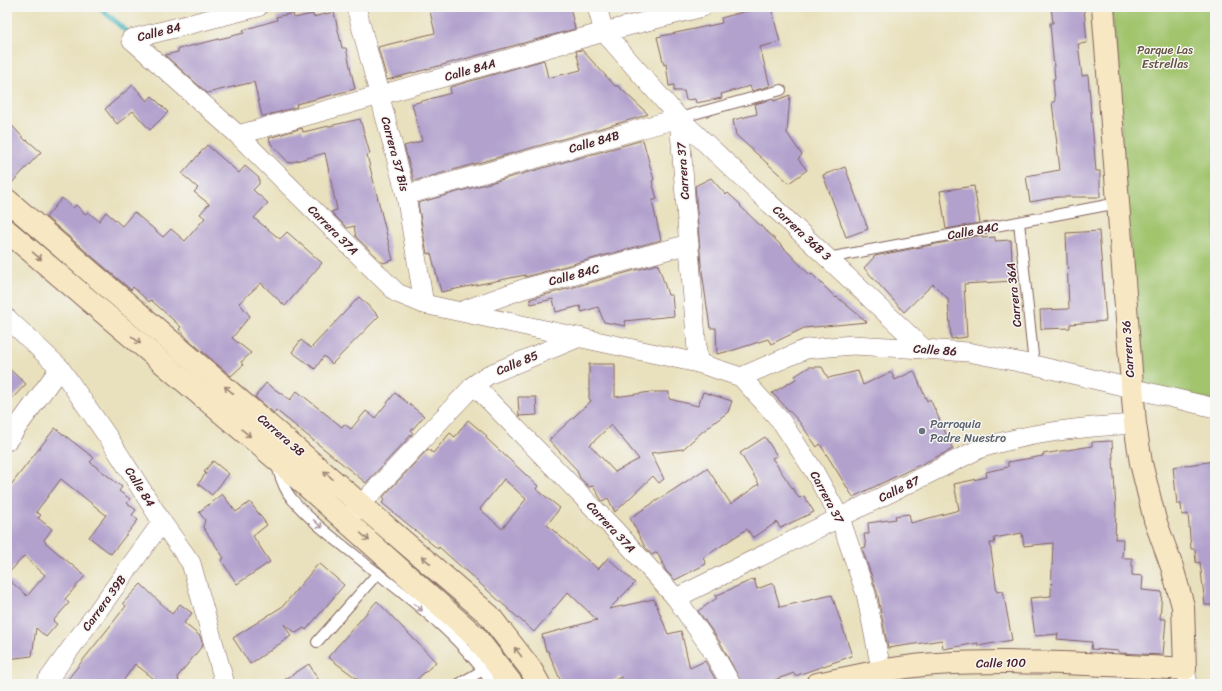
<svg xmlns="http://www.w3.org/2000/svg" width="1222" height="691" viewBox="0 0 1222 691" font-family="Sriracha,sans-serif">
<rect width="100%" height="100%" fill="#f6f6f2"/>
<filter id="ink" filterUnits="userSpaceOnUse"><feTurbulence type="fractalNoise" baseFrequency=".025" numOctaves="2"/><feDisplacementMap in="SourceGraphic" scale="8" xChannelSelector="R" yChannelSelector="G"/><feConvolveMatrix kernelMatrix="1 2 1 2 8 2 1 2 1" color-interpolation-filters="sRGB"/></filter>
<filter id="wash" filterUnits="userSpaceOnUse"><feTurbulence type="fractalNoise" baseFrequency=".012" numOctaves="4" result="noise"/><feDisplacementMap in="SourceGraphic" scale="16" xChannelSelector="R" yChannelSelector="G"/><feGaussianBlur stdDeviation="0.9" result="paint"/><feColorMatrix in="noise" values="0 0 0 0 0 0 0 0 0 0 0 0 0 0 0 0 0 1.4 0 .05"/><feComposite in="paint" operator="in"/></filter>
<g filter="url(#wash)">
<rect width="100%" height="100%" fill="#e9e1bd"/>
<path fill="#a1c46d" stroke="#76724c" d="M1112,7H1212L1215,24V401L1141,384Z"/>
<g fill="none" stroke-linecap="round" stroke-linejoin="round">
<path stroke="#45b5bd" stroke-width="5.5" d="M99,7L132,36"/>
</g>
<g id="blocks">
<g fill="#b2a1cd" fill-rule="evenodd">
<path d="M429,7H570L575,29L387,80L378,47L435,33Z"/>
<path d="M761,7H771L780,42L760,47L770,86L752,91L750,86L721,94L722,98L696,103L695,99L686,100L684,91H674V85L669,86L666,64L664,65L657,37L722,23L721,18Z"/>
<path d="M1051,7H1084L1087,43L1078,44L1082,76L1088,75L1096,171H1100V197H1058L1030,202L1026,176L1060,170L1052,102H1055L1053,79H1055L1050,23H1053Z"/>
<path d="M334,12L342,48H346L355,89L296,104L297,107L264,116H262L254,82L207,93L165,55L178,52V49L244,33L243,30L277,20L276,17L293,13L294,18L313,14V17Z"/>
<path d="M582,50L615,86H618L648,114L637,118L414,181L404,146L422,141L412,104L451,93L450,87L544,60L548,78L581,70L576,51Z"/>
<path d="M133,85L147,101L152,96L168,112L150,130L133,111L117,124L105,109Z"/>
<path d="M790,95L787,133L802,155L798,159L807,170L789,183L736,135L733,120L757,114L755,104L773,99L774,101Z"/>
<path d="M360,119L370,154L367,155L393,260L383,263L356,237L354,226L347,228L331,212L337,210L325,153L289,163L271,144L269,138L302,128L303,132Z"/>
<path d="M7,120L26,141L27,140L41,152L7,188Z"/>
<path d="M643,140L654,180L652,181L657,199L652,201L661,240L525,277V275L441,292L431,253L427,254L418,203Z"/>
<path d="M207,145L239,173L245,166L259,178V184L253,190L268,203L254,218L280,239L287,232L322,263L285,306L261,283L239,303L250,316L232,338L251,353L241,362L243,365L231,376L188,339L179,329L181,327L151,300L149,302L133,287L131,290L46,217L62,198L73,208L76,205L85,214L88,212L99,221L106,212L122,226L134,212L163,237L171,229L185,241L205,218L200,214L209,204L194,192L198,188L182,174Z"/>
<path d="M845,167L868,229L846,237L823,175Z"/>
<path d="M711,178L726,195L728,193L741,205L740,206L783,247L810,275L812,274L836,298L837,297L867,322L804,328L771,344L768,339L734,350L717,354L716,328H710L701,265L695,186Z"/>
<path d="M974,186L980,223L946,229L940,191Z"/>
<path d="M1099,231L1106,321L1070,324V328L1041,329L1040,310L1069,309L1066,233Z"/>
<path d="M982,235V238L995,237V241L1011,240L1013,281L964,284L967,337L951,339L948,299L933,284L904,312L864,268L875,256Z"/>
<path d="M658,264L668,295H672L674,316L624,321L626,326L604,322L598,307L582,312L580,306L556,312L553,299L531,304L530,299Z"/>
<path d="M359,297L379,316L332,364L324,356L315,369L292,352L301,340L311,348Z"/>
<path d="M589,364H615V397L651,392H669V399L698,406L703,392L732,401L728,412L702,432L683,449L651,453L664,479L659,483L653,476L615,512L608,498L602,501L593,486L589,487L580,478L576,469L549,440L591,401L589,398ZM611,425L639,459L615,472L590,445Z"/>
<path d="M7,367L26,384L7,404Z"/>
<path d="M809,367H822L828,378L858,371L863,385L891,372L895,380L914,371L927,401L930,399L953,449L853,497L820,444L817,447L798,420L772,393L796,379L795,376Z"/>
<path d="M266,383L290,400L297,391L342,427L344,424L351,429L366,411L375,418L395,393L424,416L411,431L413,433L366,483L276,410L274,413L255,397Z"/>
<path d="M518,397H536L537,415L519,416Z"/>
<path d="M468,420L487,436L486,438L538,486L536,489L560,508L547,525L598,569L608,558L635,583L609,609L654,599L668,634L681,631L690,668L705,661L718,684H624L621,677L606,684H562L548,651H546L542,635L597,620L568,592L534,632L439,547L438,549L382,503L385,499L383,497L428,449L433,453L450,433L455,437ZM504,479L526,499L502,529L480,509Z"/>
<path d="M55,428L94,458L90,462L122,487L119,491L130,499L127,503L136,510L132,515L138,520L111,554L89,537L106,515L61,479L36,512L41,515L38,518L52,529L44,540L46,543L85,576L65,599L69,603L53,621L57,624L46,637L36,628L32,656L7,659V578L27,596L45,575L24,556L7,575V490Z"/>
<path d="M765,437L777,456L772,458L799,498L804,496L814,512L780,528L777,522L753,538L747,529L703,558L706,564L675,580L666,571L657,552L652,555L645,547L630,518L707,468L731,504L759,484L740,453Z"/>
<path d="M1112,441L1116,510L1115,539H1123L1122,558H1132V575L1143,576L1142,590L1162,592L1160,619H1166L1163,655L1119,653V651L1091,649L1092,642L1057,639L1058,634L1035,636L1030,598L1051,596L1053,543L1024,546L1022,533L994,538L995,543H990L997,592L1003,591L1012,640L978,646V643L943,649L942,640L888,648L877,592L862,548L866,547L864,534H869L868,523L896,519L895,516L909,514L911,523L959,510L954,484L987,477L986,472L1008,467V462L1043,456V454L1092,446V442Z"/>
<path d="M213,461L229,474L212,495L198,484L206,473L204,472Z"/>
<path d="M1215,461V605H1205L1200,562L1196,563L1195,549H1191L1188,514L1182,515L1181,504H1177L1173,467Z"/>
<path d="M222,494L236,512L250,502L267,525L253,536L270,562L237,584L221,560L224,558L203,527L205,520L199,512Z"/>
<path d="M319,563L344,585L306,630L304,628L296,633L284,624L291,636L250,664L233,638L283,606Z"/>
<path d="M754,579L757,589L773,583L780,607L832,595L852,656L795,676L794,673L763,684H742L720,642L698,611L717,598L715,596Z"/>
<path d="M141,584L172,614L180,604L192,613L184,623L200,636L203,645L178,676L179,684H153V678L135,664L121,684H64L126,606L123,603Z"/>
<path d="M377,601L436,662L412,684H364L328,657Z"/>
<path d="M309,664L321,684H278Z"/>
</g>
</g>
</g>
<g filter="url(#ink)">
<use href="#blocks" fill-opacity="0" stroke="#82635e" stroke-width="1"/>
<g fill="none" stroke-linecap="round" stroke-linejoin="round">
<g stroke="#82635e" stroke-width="12">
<g id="lane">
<path d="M679,118L781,90"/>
<path d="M1019,222L1034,365"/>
<path d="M828,258L1118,203"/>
<path d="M277,466C280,477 284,490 292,499C313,524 342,544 367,565C410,599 463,638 492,684"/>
<path d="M317,642L378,573"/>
<path d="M459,684L483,670"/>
</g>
</g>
<g stroke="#82635e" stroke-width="20">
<g id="street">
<path d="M356,7L406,195L424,304"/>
<path d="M597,7L604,32L679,118L698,363"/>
<path d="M131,39L238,135L397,293L424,304L698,363L741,377L781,421L814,471L840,518L866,594L884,684"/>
<path d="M131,39L258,7"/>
<path d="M238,135L604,32L703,7"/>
<path d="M406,195L679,118L924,349"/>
<path d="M462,311L523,289L689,244"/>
<path d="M7,318L60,368L110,440L162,522L191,563L225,684"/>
<path d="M741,377L806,349L853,345L924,349L968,352L1034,365L1215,408"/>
<path d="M474,385L614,529L676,598L710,647L731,684"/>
<path d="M7,441L60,368"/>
<path d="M351,515L474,385L488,375L580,337"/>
<path d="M676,598L981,448C1033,432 1082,427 1135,424"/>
<path d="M1185,669L1188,684"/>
<path d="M45,684L162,522"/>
</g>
</g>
<g stroke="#82635e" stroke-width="24">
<g id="secondary">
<path d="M7,200L489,615L530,668L539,684"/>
<path d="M7,231L275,458L475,636L512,684"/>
<path d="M817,684C857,676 897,666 937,664C1020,659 1103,665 1185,669L1183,606L1172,567L1155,520L1141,463L1135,424L1103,7"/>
</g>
</g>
<use href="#lane" stroke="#fff" stroke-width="10"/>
<use href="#street" stroke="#fff" stroke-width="19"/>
<use href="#secondary" stroke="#f7e8c3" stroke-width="22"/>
</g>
<defs><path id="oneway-shaft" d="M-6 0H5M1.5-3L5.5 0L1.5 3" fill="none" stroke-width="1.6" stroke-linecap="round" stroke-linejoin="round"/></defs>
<g stroke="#a08477">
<use href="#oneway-shaft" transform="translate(37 256) rotate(40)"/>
<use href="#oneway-shaft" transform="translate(136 340) rotate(40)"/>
<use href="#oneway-shaft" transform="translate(229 390) rotate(-140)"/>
<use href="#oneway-shaft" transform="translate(246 433) rotate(40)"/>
<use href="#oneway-shaft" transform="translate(328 475) rotate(-139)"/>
<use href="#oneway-shaft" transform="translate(365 537) rotate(42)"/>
<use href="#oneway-shaft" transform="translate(426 560) rotate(-139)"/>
<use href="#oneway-shaft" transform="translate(518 652) rotate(-128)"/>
</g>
<g stroke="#ae9aa0">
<use href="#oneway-shaft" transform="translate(318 524) rotate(43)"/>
<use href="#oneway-shaft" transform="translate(418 607) rotate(41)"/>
</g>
</g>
<circle fill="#6b7280" stroke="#f6f6f2" stroke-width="1.5" cx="922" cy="431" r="4"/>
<g text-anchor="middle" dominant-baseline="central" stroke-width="3" stroke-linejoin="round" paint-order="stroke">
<g font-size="12" fill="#4a1f2b" stroke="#f6f6f2">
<text transform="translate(159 32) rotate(-14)">Calle 84</text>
<text transform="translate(470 70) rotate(-16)">Calle 84A</text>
<text transform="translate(594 142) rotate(-16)">Calle 84B</text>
<text transform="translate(395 154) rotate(75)">Carrera 37 Bis</text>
<text transform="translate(683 171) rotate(-94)">Carrera 37</text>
<text transform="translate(333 230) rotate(45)">Carrera 37A</text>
<text transform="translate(973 231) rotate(-10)">Calle 84C</text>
<text transform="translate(802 233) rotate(43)">Carrera 36B 3</text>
<text transform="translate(574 275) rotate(-15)">Calle 84C</text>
<text transform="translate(1014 295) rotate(-96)">Carrera 36A</text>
<text transform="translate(1128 349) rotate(-94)">Carrera 36</text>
<text transform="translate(935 350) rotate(4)">Calle 86</text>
<text transform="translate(517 363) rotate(-23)">Calle 85</text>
<text transform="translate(281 435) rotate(41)">Carrera 38</text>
<text transform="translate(140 487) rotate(58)">Calle 84</text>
<text transform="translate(899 489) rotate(-26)">Calle 87</text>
<text transform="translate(827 497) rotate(62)">Carrera 37</text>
<text transform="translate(611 527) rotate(47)">Carrera 37A</text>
<text transform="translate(104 603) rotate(-54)">Carrera 39B</text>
<text transform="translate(1001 663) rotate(-1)">Calle 100</text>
</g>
<g font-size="12" fill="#64513f" stroke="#f6f6f2">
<text x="1165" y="50">Parque Las<tspan x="1165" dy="14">Estrellas</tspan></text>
</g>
<g font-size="12" fill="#5b616d" stroke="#f6f6f2" text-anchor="start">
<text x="930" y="424">Parroquia<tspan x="930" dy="14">Padre Nuestro</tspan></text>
</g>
</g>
<rect width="1222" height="691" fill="none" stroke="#f6f6f2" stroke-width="24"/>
</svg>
